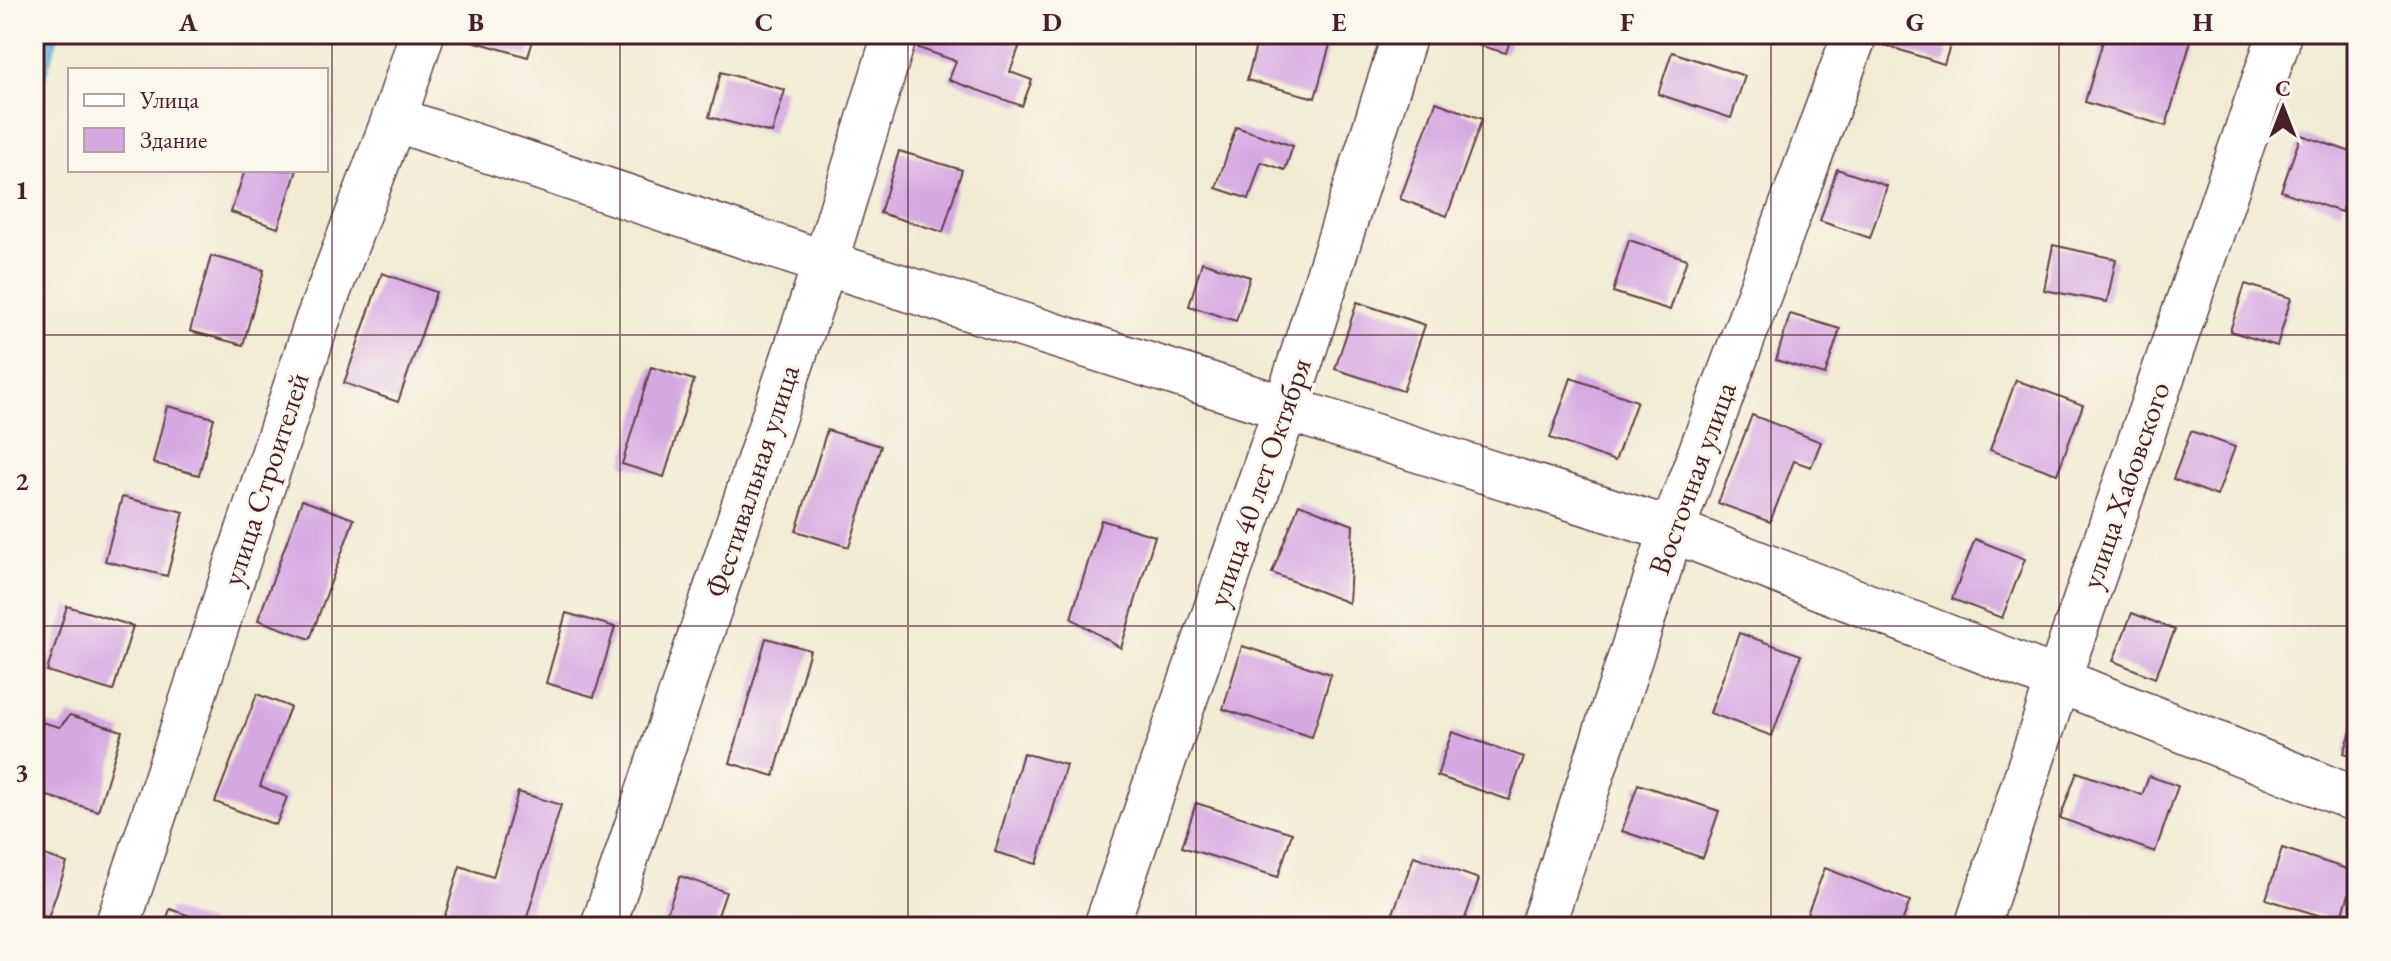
<svg xmlns="http://www.w3.org/2000/svg" width="2391" height="961" viewBox="0 0 2391 961" font-family="'EB Garamond',serif">
<rect width="100%" height="100%" fill="#fbf7ec"/>
<filter id="ink" filterUnits="userSpaceOnUse"><feTurbulence type="fractalNoise" baseFrequency=".0125" numOctaves="2"/><feDisplacementMap in="SourceGraphic" scale="16" xChannelSelector="R" yChannelSelector="G"/><feConvolveMatrix kernelMatrix="1 2 1 2 8 2 1 2 1" color-interpolation-filters="sRGB"/></filter>
<filter id="wash" filterUnits="userSpaceOnUse"><feTurbulence type="fractalNoise" baseFrequency=".006" numOctaves="4" result="noise"/><feDisplacementMap in="SourceGraphic" scale="32" xChannelSelector="R" yChannelSelector="G"/><feGaussianBlur stdDeviation="1.8" result="paint"/><feColorMatrix in="noise" values="0 0 0 0 0 0 0 0 0 0 0 0 0 0 0 0 0 1.4 0 .05"/><feComposite in="paint" operator="in"/></filter>
<g filter="url(#wash)">
<rect width="100%" height="100%" fill="#f0ebd2"/>
<g fill="none" stroke-linecap="round" stroke-linejoin="round">
<path stroke="#56a6d0" stroke-width="12" d="M34,95L54,34"/>
</g>
<g id="blocks">
<g fill="#d5a8e2">
<path d="M470,34H535L528,57L469,40Z"/>
<path d="M920,34H1024L1010,72L1032,80L1022,106L949,80L956,61L916,47Z"/>
<path d="M1259,34H1333L1315,98L1247,80Z"/>
<path d="M1450,34H1512L1506,53L1450,37Z"/>
<path d="M1888,34H1954L1944,64L1884,45Z"/>
<path d="M2105,34H2193L2166,126L2085,102Z"/>
<path d="M1672,52L1745,76L1731,118L1658,94Z"/>
<path d="M721,72L785,90L772,133L709,117Z"/>
<path d="M1436,102L1482,119L1447,216L1400,199Z"/>
<path d="M1236,127L1293,146L1285,170L1261,162L1249,199L1216,188Z"/>
<path d="M2301,135L2357,154V166L2341,212L2281,191Z"/>
<path d="M899,151L962,170L943,232L880,213Z"/>
<path d="M1837,169L1887,186L1870,238L1820,221Z"/>
<path d="M245,170H297L278,228L231,212Z"/>
<path d="M1629,240L1687,259L1670,310L1613,292Z"/>
<path d="M2053,245L2116,259L2107,302L2044,290Z"/>
<path d="M211,256L264,270L243,345L190,331Z"/>
<path d="M1202,262L1250,277L1236,321L1189,306Z"/>
<path d="M382,273L436,292L398,402L344,383Z"/>
<path d="M2245,284L2291,298L2277,346L2230,331Z"/>
<path d="M1357,302L1425,325L1403,391L1335,369Z"/>
<path d="M1790,314L1840,329L1825,375L1776,360Z"/>
<path d="M651,367L694,380L664,477L622,464Z"/>
<path d="M1571,378L1637,401L1615,461L1550,438Z"/>
<path d="M2016,380L2083,405L2057,474L1990,450Z"/>
<path d="M167,406L214,418L199,475L153,463Z"/>
<path d="M1752,415L1821,442L1811,467L1794,461L1770,522L1718,503Z"/>
<path d="M827,430L881,446L849,547L796,531Z"/>
<path d="M2191,431L2235,447L2217,496L2173,479Z"/>
<path d="M122,497L184,512L167,576L105,561Z"/>
<path d="M302,500L354,519L310,639L258,620Z"/>
<path d="M1299,504L1353,525L1349,603L1272,573Z"/>
<path d="M1101,520L1155,536L1121,648L1071,618Z"/>
<path d="M1975,539L2025,559L2002,618L1952,599Z"/>
<path d="M67,606L133,626L113,691L47,671Z"/>
<path d="M566,613L615,627L594,697L546,683Z"/>
<path d="M2132,613L2175,630L2155,678L2113,661Z"/>
<path d="M1739,633L1801,655L1772,736L1710,713Z"/>
<path d="M766,638L810,650L774,776L730,763Z"/>
<path d="M1242,646L1331,674L1312,737L1223,709Z"/>
<path d="M257,694L290,707L260,786L287,797L276,825L215,802Z"/>
<path d="M70,715L122,731L98,811L34,792V720L60,727Z"/>
<path d="M2356,716H2357V758L2344,753Z"/>
<path d="M1452,732L1524,757L1509,800L1437,776Z"/>
<path d="M1023,753L1066,765L1037,864L995,852Z"/>
<path d="M2077,772L2142,795L2149,776L2178,786L2155,852L2060,818Z"/>
<path d="M1638,784L1719,811L1703,858L1622,831Z"/>
<path d="M518,792L561,805L524,927H461L443,922L460,866L493,877Z"/>
<path d="M1196,803L1292,833L1278,877L1182,847Z"/>
<path d="M2282,848L2356,872L2340,922L2266,899Z"/>
<path d="M34,851L67,863L48,918L34,913Z"/>
<path d="M1414,856L1479,879L1462,927H1388Z"/>
<path d="M1825,868L1910,901L1900,927H1816L1804,922Z"/>
<path d="M680,876L726,892L714,927H662Z"/>
<path d="M170,909L210,923L208,927H164Z"/>
</g>
</g>
</g>
<g filter="url(#ink)">
<use href="#blocks" fill-opacity="0" stroke="#633e44" stroke-width="2"/>
<g fill="none" stroke-linecap="round" stroke-linejoin="round">
<g stroke="#633e44" stroke-width="47">
<g id="minor">
<path d="M394,119L825,263L1672,530L2058,680L2357,800"/>
<path d="M117,927L317,322L394,119L422,34"/>
<path d="M603,927L825,263L895,34"/>
<path d="M1106,927L1286,407L1405,34"/>
<path d="M1542,927L1672,530L1855,34"/>
<path d="M1977,927L2058,680L2277,43"/>
</g>
</g>
<use href="#minor" stroke="#fff" stroke-width="44"/>
</g>
</g>
<path fill="none" stroke="#4a1f2b" stroke-width="2" stroke-opacity="0.55" d="M332,34V927M620,34V927M908,34V927M1196,34V927M1483,34V927M1771,34V927M2059,34V927M34,335H2357M34,626H2357"/>
<g text-anchor="middle" dominant-baseline="central" stroke-width="6" stroke-linejoin="round" paint-order="stroke">
<g font-size="30" fill="#4a1f2b" stroke="#fbf7ec">
<text transform="translate(1692 478) rotate(-70)">Восточная улица</text>
<text transform="translate(265 479) rotate(-72)">улица Строителей</text>
<text transform="translate(752 481) rotate(-72)">Фестивальная улица</text>
<text transform="translate(1259 482) rotate(-71)">улица 40 лет Октября</text>
<text transform="translate(2125 485) rotate(-71)">улица Хабовского</text>
</g>
</g>
<rect width="2391" height="961" fill="none" stroke="#fbf7ec" stroke-width="88"/>
<rect x="68" y="68" width="260" height="104" fill="#fbf7ec" stroke="#b4a19f" stroke-width="2"/>
<rect x="84" y="94" width="40" height="12" fill="#ffffff" stroke="#b4a19f" stroke-width="2"/>
<text x="140" y="108" font-size="24" fill="#4a1f2b">Улица</text>
<rect x="84" y="128" width="40" height="24" fill="#d5a8e2" stroke="#b4a19f" stroke-width="2"/>
<text x="140" y="148" font-size="24" fill="#4a1f2b">Здание</text>
<g transform="translate(2283 108)" stroke="#fbf7ec" stroke-width="6" paint-order="stroke">
<path d="M0-6L14 30L0 20L-14 30Z" fill="#4a1f2b"/>
<text y="-12" font-size="22" font-weight="bold" text-anchor="middle" fill="#4a1f2b">С</text>
</g>
<rect x="44" y="44" width="2303" height="873" fill="none" stroke="#4a1f2b" stroke-width="3"/>
<g font-size="26" text-anchor="middle" font-weight="bold" fill="#4a1f2b">
<text x="188" y="31">A</text>
<text x="476" y="31">B</text>
<text x="764" y="31">C</text>
<text x="1052" y="31">D</text>
<text x="1339" y="31">E</text>
<text x="1627" y="31">F</text>
<text x="1915" y="31">G</text>
<text x="2203" y="31">H</text>
<text x="22" y="199">1</text>
<text x="22" y="490">2</text>
<text x="22" y="781">3</text>
</g>
</svg>
